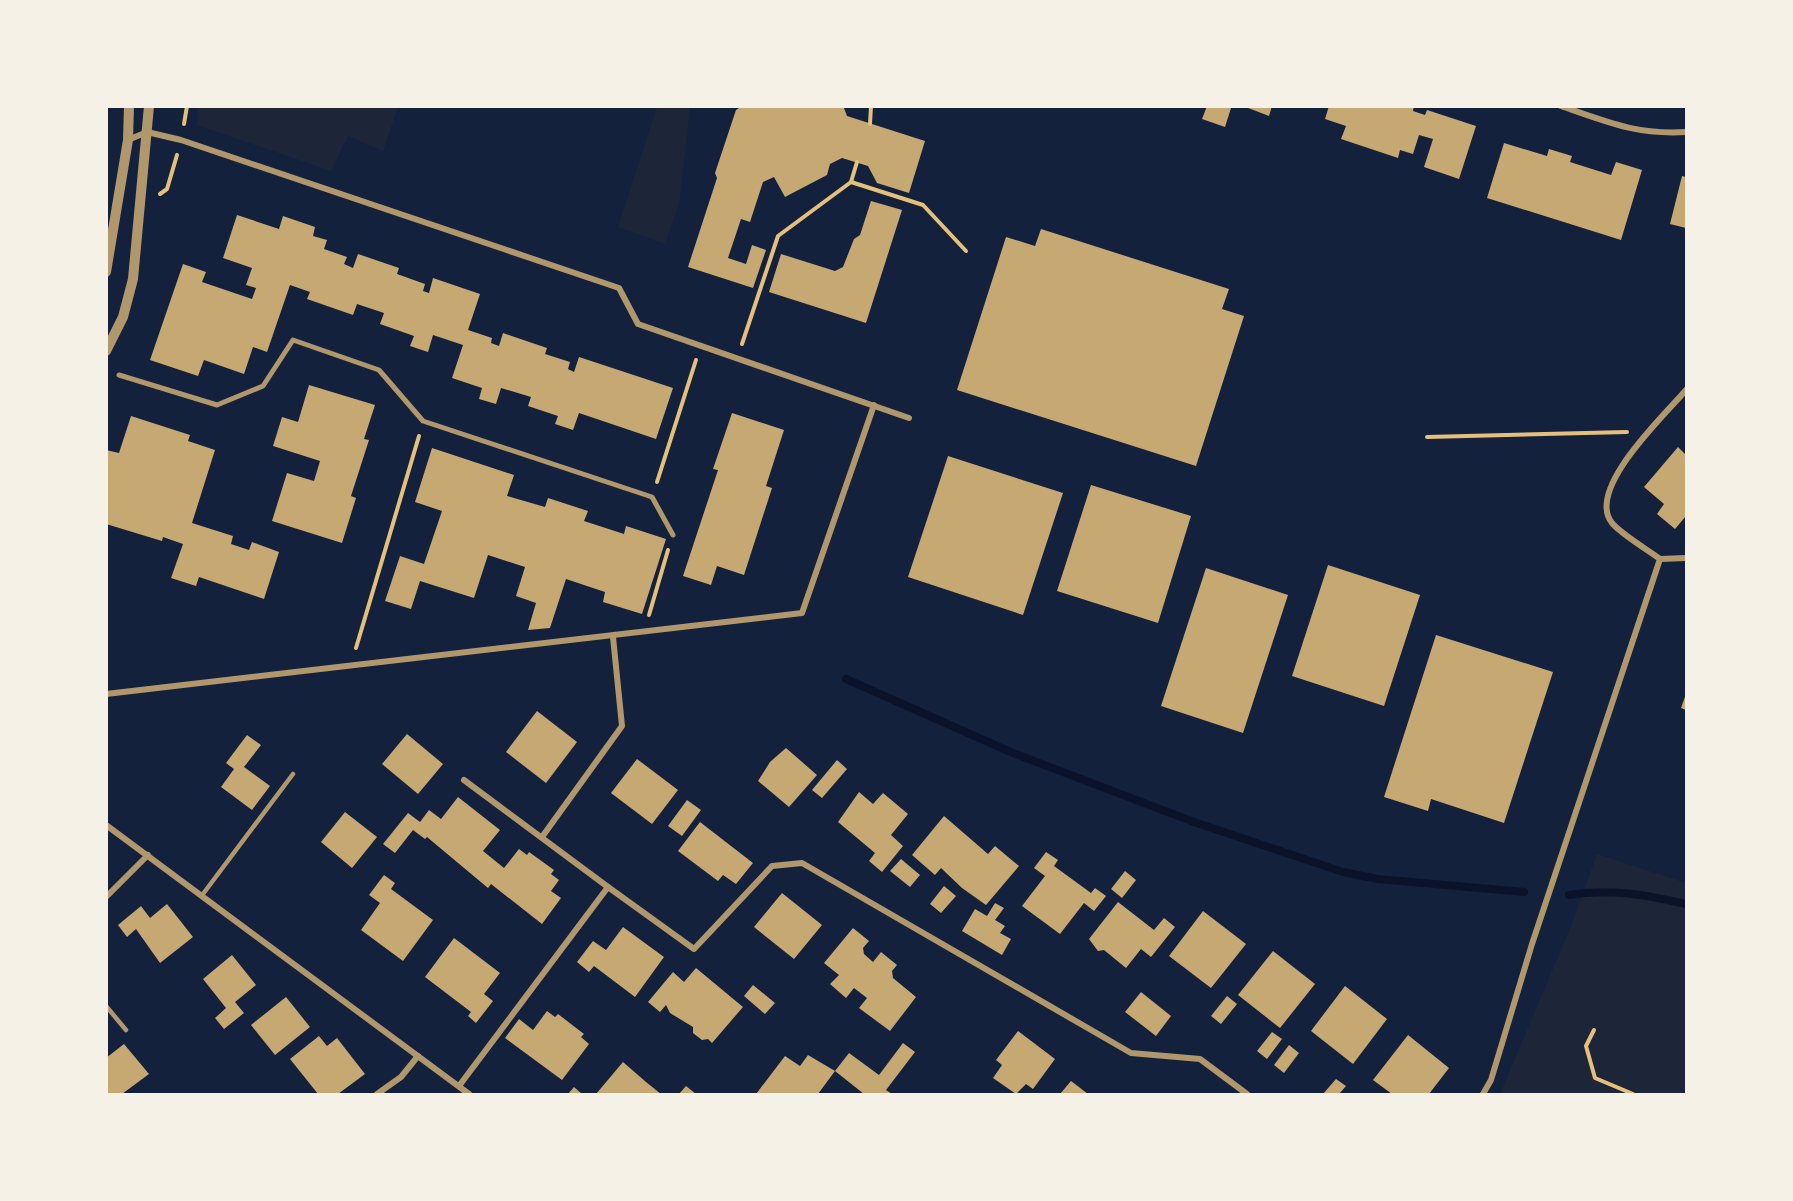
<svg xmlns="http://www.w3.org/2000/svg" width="1793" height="1201" viewBox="0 0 1793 1201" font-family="'Roboto Condensed',sans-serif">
<rect width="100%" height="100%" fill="#14213d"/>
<g fill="#1d2539">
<path d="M198,107V106L398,107L383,151L348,136L331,171L197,125Z"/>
<path d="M657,107H690L679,204L665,244L618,227Z"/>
<path d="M1597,854L1686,883V1094H1500L1571,926Z"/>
</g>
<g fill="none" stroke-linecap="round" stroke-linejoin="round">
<g stroke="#0b132b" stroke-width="8">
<path d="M846,679L1013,753L1194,822L1343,872L1378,879L1524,892"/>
<path d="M1569,895C1609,888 1647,895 1686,904"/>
</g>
</g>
<g fill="#c6a872">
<path d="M742,106H840L844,108L847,116L925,141L909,193L877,183L868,166L842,158L830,164L827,175L785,197L774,177L763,182L750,222L741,219L728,258L746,264L752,245L766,250L753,288L688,267L717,178L715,173L736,110Z"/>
<path d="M1207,106L1231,108L1225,127L1202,119Z"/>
<path d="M1243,106H1272L1269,116Z"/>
<path d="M1329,106H1414L1413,111L1425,115L1427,110L1476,126L1459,179L1424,167L1433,139L1419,135L1413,154L1400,150L1398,158L1341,139L1346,126L1325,119Z"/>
<path d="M1504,143L1547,156L1549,149L1572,156L1570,162L1611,175L1616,162L1642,170L1621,240L1487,198Z"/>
<path d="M1682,176L1686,177V228L1670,224Z"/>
<path d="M871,201L902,210L866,323L769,292L781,254L835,271L843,267L854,239L860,235Z"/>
<path d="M237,215L279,229L283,216L315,227L313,236L327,240L324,249L347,257L344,264L353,268L358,254L399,268L397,274L425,284L423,291L429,293L433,278L480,294L468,330L492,338L491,343L499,346L503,333L547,348L545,354L570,362L568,369L574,372L579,357L673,388L656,439L579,413L573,430L555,424L558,416L528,406L531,397L501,388L496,404L479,399L482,388L452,378L463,345L433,335L428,352L410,346L414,336L380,324L384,313L357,304L353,315L307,299L310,292L290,285L267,352L253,347L244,374L204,360L198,376L150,360L183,264L206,272L202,282L252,299L256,288L246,285L252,268L223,258Z"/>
<path d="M1041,229L1229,289L1222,309L1244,316L1196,466L957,390L1006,237L1035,246Z"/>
<path d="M309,385L375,405L364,439L369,440L351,496L356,498L342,543L272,521L287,473L314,481L320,461L273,446L282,417L298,422Z"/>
<path d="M732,413L784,430L766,486L772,488L744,575L717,566L711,585L683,576L718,470L713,469Z"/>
<path d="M131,416L190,435L188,441L215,450L192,523L233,536L231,544L249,550L252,542L279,552L264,599L199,577L196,586L171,578L183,544L163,537L162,541L106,524V450L119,453Z"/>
<path d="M1678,447L1686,455V516L1675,529L1657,514L1664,504L1644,487Z"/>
<path d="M432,448L514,475L507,496L545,507L548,498L588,511L584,521L624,534L626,526L666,539L642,614L603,602L605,592L566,579L550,628L528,630L536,603L516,596L525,567L488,555L474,598L420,581L411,609L385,601L400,556L424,564L442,511L415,502Z"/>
<path d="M948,456L1063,493L1023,615L908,577Z"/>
<path d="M1091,485L1191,516L1158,623L1057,591Z"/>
<path d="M1328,565L1420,595L1384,706L1292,676Z"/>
<path d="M1206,568L1288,595L1243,733L1161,706Z"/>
<path d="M1436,635L1553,672L1504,823L1431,799L1428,811L1384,797Z"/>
<path d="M1686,694V710L1681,708Z"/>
<path d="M537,711L577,742L546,783L506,752Z"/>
<path d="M407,734L443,764L418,794L382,764Z"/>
<path d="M247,735L261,745L244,767L270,786L252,810L221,787L234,769L226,763Z"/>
<path d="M786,748L817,775L789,807L758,781L770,762Z"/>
<path d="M637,759L678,790L652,824L611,793Z"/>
<path d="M837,760L847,769L822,798L812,790Z"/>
<path d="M859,792L873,804L883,793L908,814L891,835L903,846L882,872L869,861L875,853L838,822Z"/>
<path d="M458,797L500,830L483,851L504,868L519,849L527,855L529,852L554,870L551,874L559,880L551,891L561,898L542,924L491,884L488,888L427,837L425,839L413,830L395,853L383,844L408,813L420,822L429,810L441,819Z"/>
<path d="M687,800L701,810L682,836L668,826Z"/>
<path d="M345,812L377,837L352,868L321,842Z"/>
<path d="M944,816L988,854L995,846L1019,866L986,905L962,888L941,868L935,875L912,855Z"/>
<path d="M700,822L753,863L736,884L723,875L718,881L678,851Z"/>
<path d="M1046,852L1058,860L1054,866L1091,893L1095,888L1106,896L1094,911L1084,903L1060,934L1022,906L1045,876L1034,868Z"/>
<path d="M901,859L920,875L910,887L890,871Z"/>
<path d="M1125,871L1136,880L1122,898L1111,889Z"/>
<path d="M384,875L395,883L391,889L433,920L403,961L361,930L380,903L369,895Z"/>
<path d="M944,886L956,896L941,913L930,904Z"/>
<path d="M782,893L822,925L794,959L754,927Z"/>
<path d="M1118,902L1154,930L1164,918L1175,927L1151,957L1141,949L1126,968L1104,950L1098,951L1089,939Z"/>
<path d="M995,903L1004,908L995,920L1005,926L1000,933L1011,939L1002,955L962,931L975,909L987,916Z"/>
<path d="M167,904L193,937L160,963L136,929L127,937L118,925L141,906L150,918Z"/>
<path d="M1203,911L1246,944L1211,988L1169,956Z"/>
<path d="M623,927L664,957L635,997L594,966L589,972L577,962L593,941L606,950Z"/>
<path d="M853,928L869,941L863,948L864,954L873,962L881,952L897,965L892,971L893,978L916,997L890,1031L859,1008L867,998L854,988L846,998L830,984L839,975L824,963Z"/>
<path d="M454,938L500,973L484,994L493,1001L476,1023L468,1016L471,1012L425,977Z"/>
<path d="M1273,951L1315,984L1280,1028L1238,995Z"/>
<path d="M232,955L256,985L235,1002L244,1013L224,1029L215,1018L226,1008L203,979Z"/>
<path d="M696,968L743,1007L712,1043L708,1039L702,1040L693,1033V1027L670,1013L666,1005L660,1012L648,1002L673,972L684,982Z"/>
<path d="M753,985L775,1003L765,1014L744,996Z"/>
<path d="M1345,986L1387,1019L1353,1064L1311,1031Z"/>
<path d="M1141,992L1171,1016L1156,1036L1125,1012Z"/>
<path d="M1227,996L1237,1004L1221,1024L1211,1016Z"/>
<path d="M286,997L310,1027L275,1055L251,1025Z"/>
<path d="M547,1011L555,1017L558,1014L584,1034L581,1037L589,1044L562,1080L505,1038L519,1019L533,1030Z"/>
<path d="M1018,1031L1055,1059L1033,1089L1026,1084L1016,1094L993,1078L1002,1065L996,1060Z"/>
<path d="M1272,1032L1282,1039L1267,1059L1257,1051Z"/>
<path d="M1408,1035L1449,1068L1429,1094H1392L1373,1080Z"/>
<path d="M319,1036L327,1046L337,1038L365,1074L338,1094H318L290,1059Z"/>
<path d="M903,1043L915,1052L886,1090L892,1094H864L835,1071L849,1053L879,1075Z"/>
<path d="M124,1044L149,1074L122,1094H106V1058Z"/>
<path d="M1289,1045L1299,1053L1284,1073L1274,1065Z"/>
<path d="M808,1055L835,1071L818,1094H756L785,1056L800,1066Z"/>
<path d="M623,1062L646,1082L661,1094H596Z"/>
<path d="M1336,1079L1346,1086L1339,1094H1323Z"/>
<path d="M1071,1081L1088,1094H1060Z"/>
<path d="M686,1086L696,1094H679Z"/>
<path d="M574,1087L582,1094H568Z"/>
</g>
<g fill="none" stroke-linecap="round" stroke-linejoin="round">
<g stroke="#e5c07b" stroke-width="4">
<path d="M184,124L187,106"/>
<path d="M870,124L871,106"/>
<path d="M851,182L923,205L966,251"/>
<path d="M160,194L167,189L177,155"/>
<path d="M742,344L778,236L851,182L857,162"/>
<path d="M1427,437L1627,432"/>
<path d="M657,482L696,360"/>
<path d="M649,615L668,550"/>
<path d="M356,648L419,436"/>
<path d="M1594,1030L1586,1046L1595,1078L1633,1094"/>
</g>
<g stroke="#b1986c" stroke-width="4.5">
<path d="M203,894L293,774"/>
<path d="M106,1006L126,1030"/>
</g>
<path stroke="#b1986c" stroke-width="5" d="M119,375L217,405L263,386L293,340L379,370L423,421L652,497L673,535"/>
<g stroke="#b1986c" stroke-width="6">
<path d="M1561,106C1607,122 1637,135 1686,132"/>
<path d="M128,140L147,132L181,140L619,288L638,324L909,418"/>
<path d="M1660,559L1686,558"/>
<path d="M106,694L802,613L874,405"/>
<path d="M464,780L608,887"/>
<path d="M106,825L469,1094"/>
<path d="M542,837L622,726L613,637"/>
<path d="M106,897L148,855"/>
<path d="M459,1086L608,887L694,949L772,866L802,863L1131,1053L1200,1059L1247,1094"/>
<path d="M377,1094L401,1077L418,1056"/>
<path d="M1483,1094L1491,1080L1532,944L1660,559C1647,549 1622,535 1612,523C1585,489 1665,415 1686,390"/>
</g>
<g stroke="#b1986c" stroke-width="10">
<path d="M106,272L128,140L129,106"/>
<path d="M106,351L123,317L133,279L149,106"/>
</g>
</g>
<rect width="1793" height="1201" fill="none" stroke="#f6f1e7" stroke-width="216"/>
</svg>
